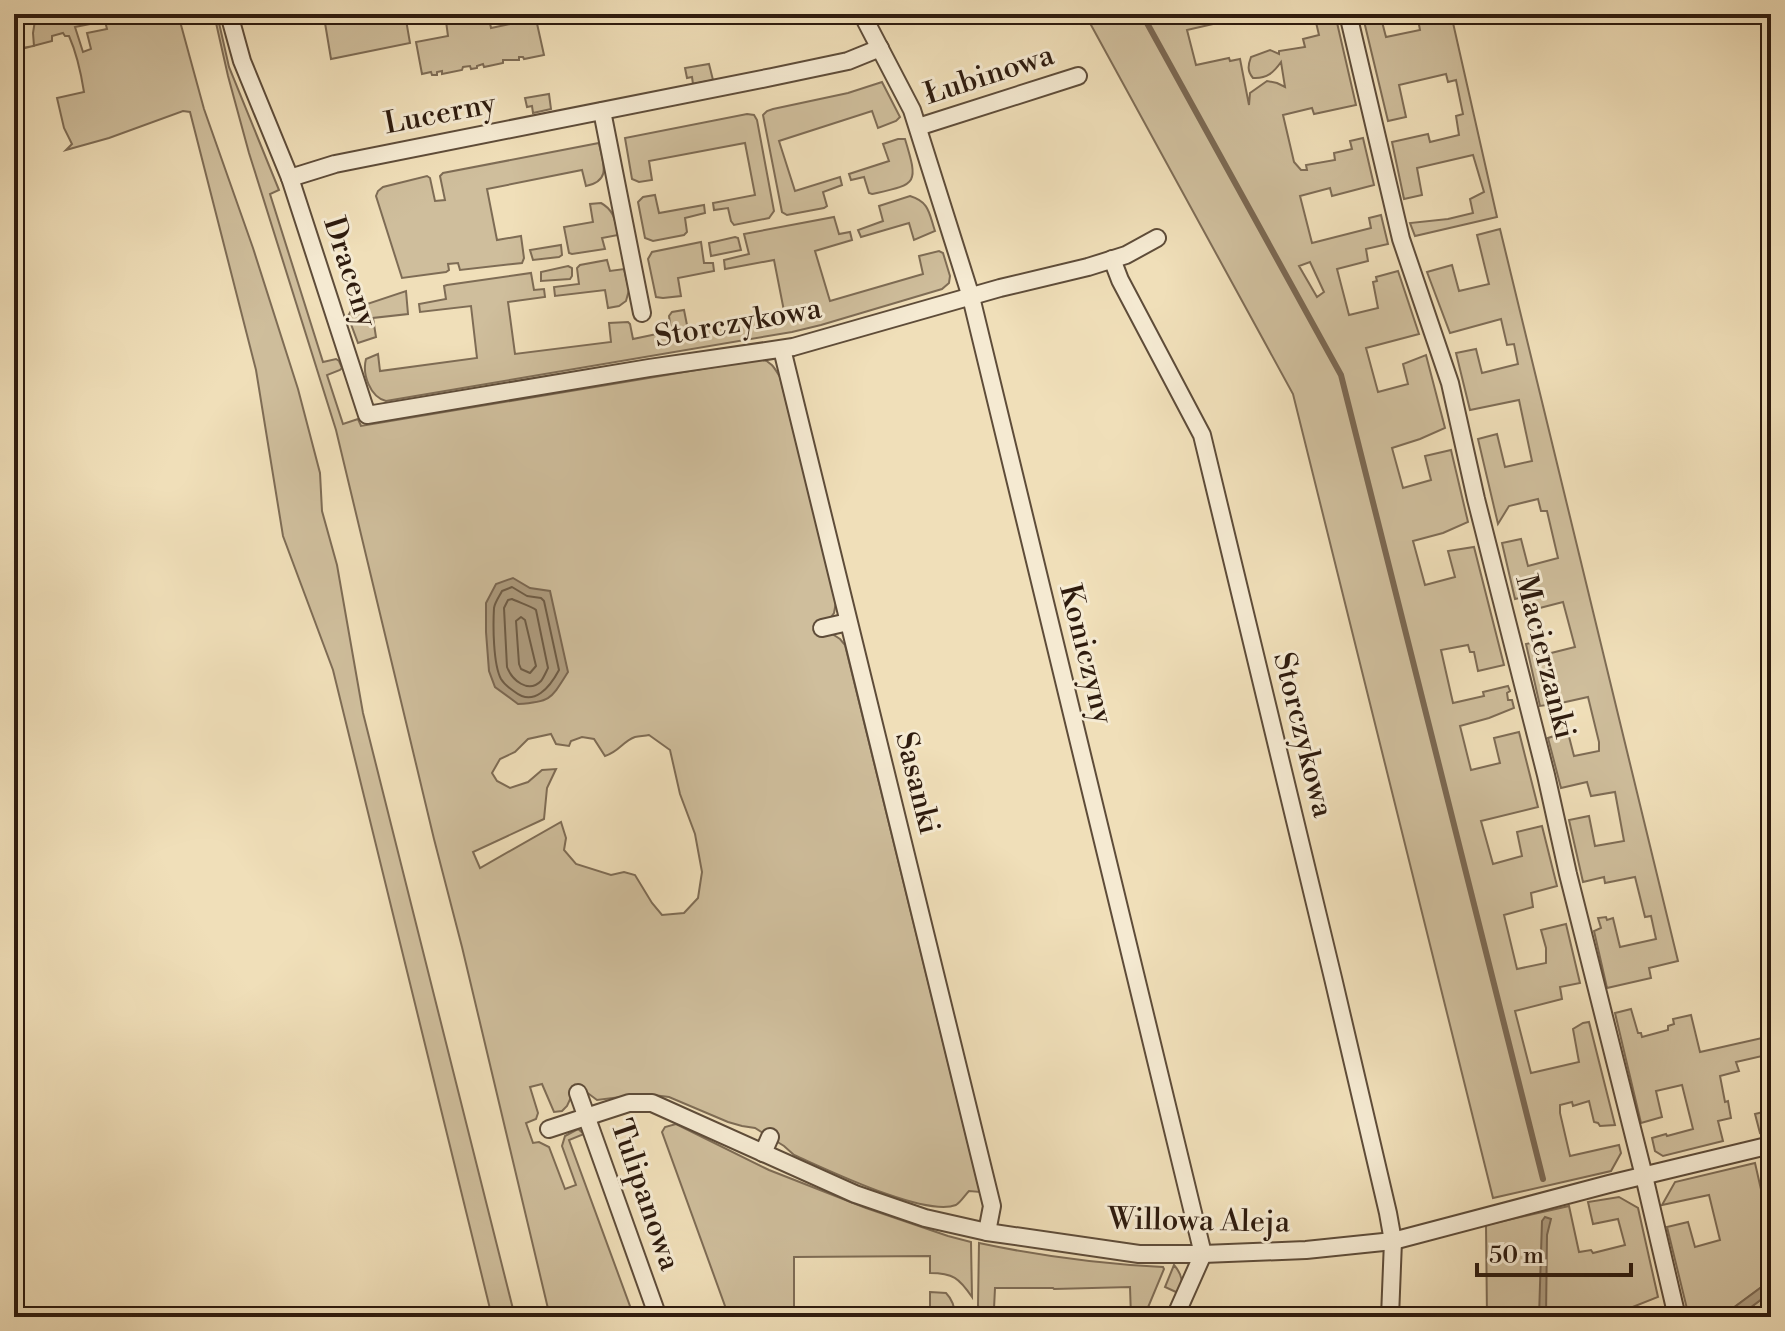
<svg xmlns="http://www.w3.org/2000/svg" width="1785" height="1331" viewBox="0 0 1785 1331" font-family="'Libre Bodoni',serif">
<rect width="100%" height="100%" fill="#f0dfb9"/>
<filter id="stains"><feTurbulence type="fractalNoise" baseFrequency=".0025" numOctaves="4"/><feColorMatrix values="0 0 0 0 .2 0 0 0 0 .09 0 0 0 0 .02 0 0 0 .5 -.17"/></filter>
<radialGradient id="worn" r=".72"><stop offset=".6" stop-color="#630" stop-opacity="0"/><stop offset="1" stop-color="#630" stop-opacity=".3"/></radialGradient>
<g fill="#cfbe9c" stroke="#7e6c55" stroke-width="2" fill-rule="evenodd">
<path d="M36,14H178L204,109L253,248L298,389L320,473L322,511L337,565L363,713L515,1317H492L333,670L283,536L256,370L190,112L183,111L109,138L66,150L72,144L64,128L57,98L84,92C81,73 77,54 69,36H65L63,33L52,36V41L14,51V27L18,28L22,48L34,46L33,33ZM105,21L107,29L87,33L91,49L83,52L75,27Z"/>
<path d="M214,14H217L229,67L279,190L270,194L323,362L336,359L339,361L342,368L340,370L327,375L343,424L358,419L361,426L762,359C772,362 775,369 780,377L836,602L834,613L823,628L840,639L845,645L980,1192L969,1191C965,1195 961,1202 956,1205C924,1217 826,1169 794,1155L784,1146L755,1128L742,1126L728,1122L669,1097L645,1094L597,1100L585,1091L572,1095L567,1106L562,1111L554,1112L542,1084L530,1087L538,1113L536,1119L526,1123L533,1143L539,1142L549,1147L565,1189L576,1185L562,1146L565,1136L578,1129L584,1134L569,1140L634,1317H550L462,947L434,839L336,430L249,153L228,76ZM551,734L556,744L569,746L571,741L582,737L594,739L605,756C619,752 623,741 635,737C640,736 645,736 649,735L670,750L680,794L695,834L702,872L698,898L684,913L662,915L652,903L635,875L624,872L611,875L576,864L564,850L566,838L561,822L480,868L473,852L544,819L547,788L556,769L542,770L528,782L510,788L497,781L492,773L500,759L515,752L528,739Z"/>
<path d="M359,14H364L365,16L372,14H405L410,43L331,59L325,23L333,22V18L339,16V20L344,19V17Z"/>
<path d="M445,14H488L491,28L529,20L528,14H564L536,19L544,55L524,59L523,57H519V60H503V63L484,67L483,64L477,66V68L471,69L470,66L463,67L462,70L442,74V71L437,72V75H432L431,72L422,74L416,42L448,36Z"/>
<path d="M1085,14H1209L1213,24L1187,30L1196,65L1229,58L1230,61L1240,59L1249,105L1250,93L1267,81L1277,83L1285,87L1281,62C1274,72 1267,79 1253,78C1247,71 1248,65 1251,57L1270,50L1279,54V51L1305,47L1303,39L1319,35L1314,14H1335L1356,105L1314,114L1312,108L1283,115L1294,162L1301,170H1307L1306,165L1335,160L1334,153L1352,149L1350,141L1363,138L1374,185L1332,196L1330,188L1300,196L1312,243L1371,228L1369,218L1381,215L1388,244L1366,249L1368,261L1337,269L1349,315L1378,308L1373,282L1377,281L1376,277L1398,271L1419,334L1366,348L1378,392L1408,384L1403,364L1426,355L1445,428L1420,439L1392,448L1403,488L1431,480L1425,456L1451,450L1468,522L1443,533L1413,541L1425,585L1455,577L1448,551L1474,547L1504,665L1478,671L1474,652H1470L1468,645L1441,650L1453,703L1484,696L1483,692L1508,686L1510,691L1507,693L1508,700H1512L1514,708L1489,718L1460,726L1471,770L1500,763L1494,738L1519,732L1538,807L1481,821L1493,864L1522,856L1517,832L1542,826L1557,886L1531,893L1533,907L1504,915L1517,969L1546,963V948L1541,930L1566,924L1580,983L1560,987L1562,999L1515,1011L1531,1073L1579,1062L1573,1029L1583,1023L1589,1022L1615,1125L1600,1126L1598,1123L1594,1122L1589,1101L1573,1106L1572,1102L1560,1105V1113L1570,1156L1619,1145L1621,1153L1611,1171L1493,1198L1293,394ZM1310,262L1324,292L1317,297L1299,266Z"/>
<path d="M1376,14H1380L1386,37L1420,30L1417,14H1451L1497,217L1415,236L1410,223L1448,219L1473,213L1470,199L1484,192L1473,155L1417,168L1422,195L1404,199L1392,142L1428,134L1430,142L1459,135L1456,116L1463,114L1456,80L1448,82L1446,74L1399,85L1406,117L1388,121L1363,17Z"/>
<path d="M709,64L713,80L693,84L692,77L687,78L685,68Z"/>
<path d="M882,82L900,117L896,121L878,128L872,111L779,141L795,191L840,177L842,185L823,192L827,206L824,208L787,215L782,212L763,115L767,111L773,109L848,93Z"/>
<path d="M549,94L551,109L533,113L532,106L527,107L525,98Z"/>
<path d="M747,114L754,115L757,120L774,211L769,218L734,225L731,221L728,208L714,210L713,203L755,195L745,143L649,161L652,180L639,182L632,179L625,138Z"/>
<path d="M898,139H905C919,185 917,184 872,194L869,193L864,177L851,180L849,174L889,161L883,144Z"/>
<path d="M599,143C603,163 612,181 586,186L582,170L487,189L497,240L521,236L524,258L522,263L460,270L458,263L448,264L449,270L446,272L402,278L376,196L378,191L383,187L427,176L430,178L435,201L445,200L440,176L443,173Z"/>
<path d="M655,195L659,213L704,205L705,213L685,218L687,232L684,235L653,241L645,238L638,202L643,197Z"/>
<path d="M910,196C930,202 929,214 935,231L914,240L909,223L861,237L858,230L883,221L879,206Z"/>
<path d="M601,203C614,210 615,220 618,235L602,238L605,249L572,254L569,253L564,227L593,222L590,204Z"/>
<path d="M834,217L839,234L850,232L852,240L815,251L830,301L923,274L919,256L939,251L943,253L950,276L949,283L942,289L932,292L821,325L792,332L386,401C370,397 362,374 366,359L378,354L380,371L477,358L471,306L420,312L419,304L446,299L444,286L447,285L531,273L534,290L544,289L545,297L508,302L515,354L611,342L609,323L628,322L630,324L633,339L671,331L669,316L672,312L684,310L688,330L784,311L774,260L725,269L724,260L749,254L744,234Z"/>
<path d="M1500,229L1678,961L1649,968L1651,978L1607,988L1594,931L1601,928L1598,918L1606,917L1607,920L1613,918L1620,947L1656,939L1651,916L1645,917L1635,877L1605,883L1604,877L1583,882L1569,820L1589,816L1595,846L1624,841L1615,792L1591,796L1587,782L1561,788L1548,738L1554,736L1552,725L1565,721L1574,756L1599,751V742L1588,697L1561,703L1540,706L1526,644L1531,643V635L1541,632L1547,654L1575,647L1563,602L1532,610L1528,596L1515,599L1502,543L1521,539L1528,566L1558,558L1547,511H1541L1538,499L1509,506L1498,524L1478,439L1497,434L1505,467L1532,461L1519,400L1470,410L1456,353L1476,349L1482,373L1518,364L1514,344L1507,345L1501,319L1450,333L1427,272L1452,265L1459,291L1489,284L1477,235Z"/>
<path d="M735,237L738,238L741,250L711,256L709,243Z"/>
<path d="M701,242L704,263H713L714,271L678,278L681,296L663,298L656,297L648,259L652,252Z"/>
<path d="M561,245L562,255L559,257L533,260L530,250Z"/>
<path d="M607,260L610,271L624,269L629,290L626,301L619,306L608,308L605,290L555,296L554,287L579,284L577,268L580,265Z"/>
<path d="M568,266L572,268V276L570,279L541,281V272Z"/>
<path d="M406,291L408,314L373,318L376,337L358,343L348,316L352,309Z"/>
<path d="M1631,1009L1638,1033H1641L1642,1037L1668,1030V1026L1674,1024L1673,1019L1691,1015L1700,1052L1771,1036V1054L1736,1062L1739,1071L1720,1076L1725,1102L1728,1101L1731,1118L1718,1121L1723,1141L1663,1156L1655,1151L1652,1138L1666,1134L1667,1136L1693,1129L1682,1085L1656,1091L1662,1117L1641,1123L1615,1013Z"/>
<path d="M1771,1110V1131L1760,1133L1755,1114Z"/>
<path d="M676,1124L769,1170L866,1208L948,1236L971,1242L972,1297C959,1278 953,1273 930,1273V1256L794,1257V1310H834L833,1317H729L662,1132L665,1127Z"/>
<path d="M1755,1163L1765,1207L1771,1206V1280L1721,1317H1689L1667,1227L1688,1222L1695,1247L1720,1240L1709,1195L1662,1205L1675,1182Z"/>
<path d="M1619,1197L1638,1208L1658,1297L1615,1314V1317H1487L1486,1225L1569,1206L1579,1252L1591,1250L1593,1253L1625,1245L1618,1219L1593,1224L1588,1202Z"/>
<path d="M979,1243C1040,1256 1100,1264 1163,1267L1164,1269L1144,1317H1131L1130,1287L1054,1289L1053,1288H995L994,1309L981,1308L978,1306Z"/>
<path d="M1174,1265C1181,1273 1186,1285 1176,1292L1165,1287Z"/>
<path d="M930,1292L946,1293C953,1300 955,1307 955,1317H880L879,1309H930Z"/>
<path d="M1771,1292V1317H1738Z"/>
</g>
<g fill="#ae9c7f" stroke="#7b6852" stroke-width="2">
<path d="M513,578L530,588L550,591L568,672C551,699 551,702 518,704L495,687L489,671L486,632V603L496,584Z"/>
<path d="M1545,1217L1551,1219L1547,1235L1546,1317H1539L1542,1221Z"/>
<path d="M1771,1280V1292L1738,1317H1721Z"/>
</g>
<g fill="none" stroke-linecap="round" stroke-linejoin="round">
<g stroke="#6e5c46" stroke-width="2">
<path d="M512,587L527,596L541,598L544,601L559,670C550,687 534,707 515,692C509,688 504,684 501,679C493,664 493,625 494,608C495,602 499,597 502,591Z"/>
<path d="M512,599C518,602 533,607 536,610L548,668C547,670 543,679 541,681C528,694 512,680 507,667L504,608L508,600Z"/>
<path d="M521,617L525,620L536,666L530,673L521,669L519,664L516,621Z"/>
</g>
<path stroke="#7b6852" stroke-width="6" d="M1142,14L1341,375L1543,1179"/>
<g stroke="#5e4c39" stroke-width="20">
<g id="street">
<path d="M229,14L242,61L290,178L367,415L649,368L793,347L1000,288L1088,267L1126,255L1157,238"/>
<path d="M862,14L912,110L971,297L1203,1254L1175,1317"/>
<path d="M1348,14L1401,239L1450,383L1476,499L1546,775L1568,874L1644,1176L1677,1317"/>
<path d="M602,111L642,313"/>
<path d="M918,127L1078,76"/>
<path d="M290,178L335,164L772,77L848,61L880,48"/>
<path d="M1112,259L1120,280L1202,435L1333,978L1388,1213L1393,1241L1390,1317"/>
<path d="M782,349L992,1206L987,1232"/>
<path d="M822,628L848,622"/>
<path d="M578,1093L658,1317"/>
<path d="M549,1129L629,1103H652L855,1194L925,1218L987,1232L1139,1254H1203L1306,1250L1393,1241L1609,1184L1771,1145"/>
<path d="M763,1153L770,1137"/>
</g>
</g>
<use href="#street" stroke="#f5ead2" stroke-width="16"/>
</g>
<g text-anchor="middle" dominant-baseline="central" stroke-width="6" stroke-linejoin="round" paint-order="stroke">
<g font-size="30" fill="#2e1b0e" stroke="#f5ead2">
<text transform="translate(989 75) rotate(-18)">Łubinowa</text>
<text transform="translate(440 114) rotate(-11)">Lucerny</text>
<text transform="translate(350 272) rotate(72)">Draceny</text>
<text transform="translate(738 323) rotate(-10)">Storczykowa</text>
<text transform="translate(1086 654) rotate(76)">Koniczyny</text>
<text transform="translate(1545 657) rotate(76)">Macierzanki</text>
<text transform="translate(1303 735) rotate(76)">Storczykowa</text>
<text transform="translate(917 783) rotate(76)">Sasanki</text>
<text transform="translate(645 1195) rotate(71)">Tulipanowa</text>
<text transform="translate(1199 1221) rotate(1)">Willowa Aleja</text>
</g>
</g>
<rect width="1785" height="1331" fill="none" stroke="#f0dfb9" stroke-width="48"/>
<rect x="16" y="16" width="1753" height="1299" fill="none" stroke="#2e1b0e" stroke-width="4"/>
<rect x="24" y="24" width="1737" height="1283" fill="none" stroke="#2e1b0e" stroke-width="2"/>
<path d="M1477 1263v12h154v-12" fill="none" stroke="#2e1b0e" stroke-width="4"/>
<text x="1489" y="1263" font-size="24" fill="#2e1b0e" stroke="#f5ead2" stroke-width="6" paint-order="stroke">50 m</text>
<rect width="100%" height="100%" filter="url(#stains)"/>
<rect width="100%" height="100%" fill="url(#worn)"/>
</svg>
